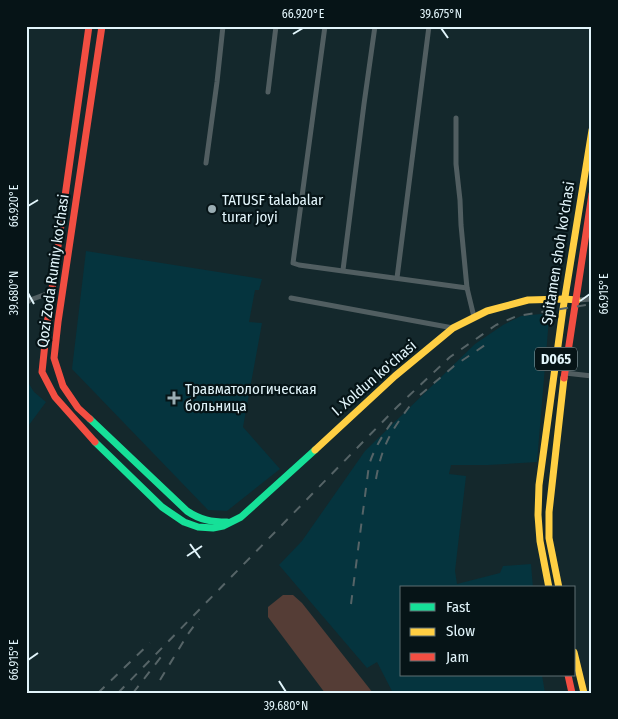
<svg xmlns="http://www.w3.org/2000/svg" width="618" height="719" viewBox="0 0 618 719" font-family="'Fira Sans Condensed',sans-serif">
<rect width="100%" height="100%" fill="#14282c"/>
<g fill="#05343e">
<path d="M86,251L262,279L259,290H255L249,322L262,323L243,427L280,469L227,511L208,510L72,369Z"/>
<path d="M541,314L549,318L537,462L488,465H451L449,474L466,476L455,571L457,584L500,573L503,566L531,564L533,588H402V675H542L545,693H393L377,662L367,668L279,565L302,541L365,451L475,344L503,325L521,316Z"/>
<path d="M26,379L34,392L46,402L26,429Z"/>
</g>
<path fill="#553d36" d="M283,595H293L302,603L373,693H325L268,617V607Z"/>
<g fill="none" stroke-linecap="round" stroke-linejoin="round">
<g stroke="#515e61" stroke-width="5">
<path d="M325,26L293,263L299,265L467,288"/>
<path d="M268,92L276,26"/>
<path d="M456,118V164L460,200L461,225L467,288L474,317"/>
<path d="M206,163L217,82L223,26"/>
<path d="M343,270L364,104L375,26"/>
<path d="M397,278L429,26"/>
<path d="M291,298L453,328"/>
<path d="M577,300L592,299"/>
<path d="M26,303L30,300L52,292"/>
<path d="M565,373L592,376"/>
</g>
<g stroke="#16e098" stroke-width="7">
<path d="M90,419L187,511C200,520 212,522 227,522"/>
<path d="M95,442L162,507L184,522L198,527L213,528L223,526L241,517L315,450"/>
</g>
<g stroke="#ffcf43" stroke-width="7">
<path d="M315,450L395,376L453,328L487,311L528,300L564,299L577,300"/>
<path d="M549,588L540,541L538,515L539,485L563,309L592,130"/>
<path d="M559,588L549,538V512L564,378"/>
<path d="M574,652L584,693"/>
</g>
<g stroke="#f24e42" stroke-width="7">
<path d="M89,26L47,324L42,372L55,397L95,442"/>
<path d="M564,378L592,194"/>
<path d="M90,419L78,408L63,386L54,358L58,322L102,26"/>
<path d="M568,675L572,693"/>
</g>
<g stroke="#566467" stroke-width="2" stroke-dasharray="9 9" stroke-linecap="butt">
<path d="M420,395L454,366L491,341"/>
<path d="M376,479C382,445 391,431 412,403"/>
<path d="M351,604L369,465C374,449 382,436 392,422"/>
<path d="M160,680L188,634L199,619"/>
<path d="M98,693L150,643"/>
<path d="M118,693L398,406L450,357L496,325L517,316L592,304"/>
<path d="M133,693L161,657"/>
</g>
</g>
<path fill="none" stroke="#e2f5fb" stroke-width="2" d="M441,28L448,38M293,34L303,28M28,206L38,200M28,293L34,304M580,301L590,294M190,544L200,558M187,556L202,546M28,660L38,653M279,681L286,692"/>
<g fill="#9aadb3" stroke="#061417" stroke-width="2">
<circle cx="212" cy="209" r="5"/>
<path d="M171.5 390.5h5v5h5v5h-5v5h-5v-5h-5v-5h5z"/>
</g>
<g text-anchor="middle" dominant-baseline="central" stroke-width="4.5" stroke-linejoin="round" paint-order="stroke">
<rect fill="#061417" stroke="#a0b2b7" stroke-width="1" x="535" y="347.5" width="42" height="23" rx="4"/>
<g font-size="14" font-weight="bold" fill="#e2f5fb">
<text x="556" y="359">D065</text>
</g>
<g font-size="15" fill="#e2f5fb" stroke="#061417" text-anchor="start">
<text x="222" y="200">TATUSF talabalar<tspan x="222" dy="17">turar joyi</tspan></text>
<text x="185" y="389">Травматологическая<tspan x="185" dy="17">больница</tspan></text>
</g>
<g font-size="15" fill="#e2f5fb" stroke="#061417">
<text transform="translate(558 253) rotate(-81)">Spitamen shoh ko'chasi</text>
<text transform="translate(53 271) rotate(-82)">Qozi Zoda Rumiy ko'chasi</text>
<text transform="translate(374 378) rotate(-41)">I. Xoldun ko'chasi</text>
</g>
</g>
<rect width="618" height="719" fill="none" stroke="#061417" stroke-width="55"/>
<rect x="400" y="586" width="175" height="90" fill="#061417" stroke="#5e6e72"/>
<rect x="410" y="603" width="25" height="8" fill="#16e098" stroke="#5e6e72"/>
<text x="446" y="612" font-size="15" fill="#e2f5fb">Fast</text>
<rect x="410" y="628" width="25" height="8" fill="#ffcf43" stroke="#5e6e72"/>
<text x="446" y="636" font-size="15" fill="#e2f5fb">Slow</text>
<rect x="410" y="653" width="25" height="8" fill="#f24e42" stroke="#5e6e72"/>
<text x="446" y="662" font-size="15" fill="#e2f5fb">Jam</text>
<rect x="28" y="28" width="562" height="664" fill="none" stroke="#e2f5fb" stroke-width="2"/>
<g font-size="12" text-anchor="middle" fill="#e2f5fb">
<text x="303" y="18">66.920°E</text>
<text x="441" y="18">39.675°N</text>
<text transform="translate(14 206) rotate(-90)" y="4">66.920°E</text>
<text transform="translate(14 293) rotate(-90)" y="4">39.680°N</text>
<text transform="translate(604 294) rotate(-90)" y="4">66.915°E</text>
<text transform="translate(14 660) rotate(-90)" y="4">66.915°E</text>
<text x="286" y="710">39.680°N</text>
</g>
</svg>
